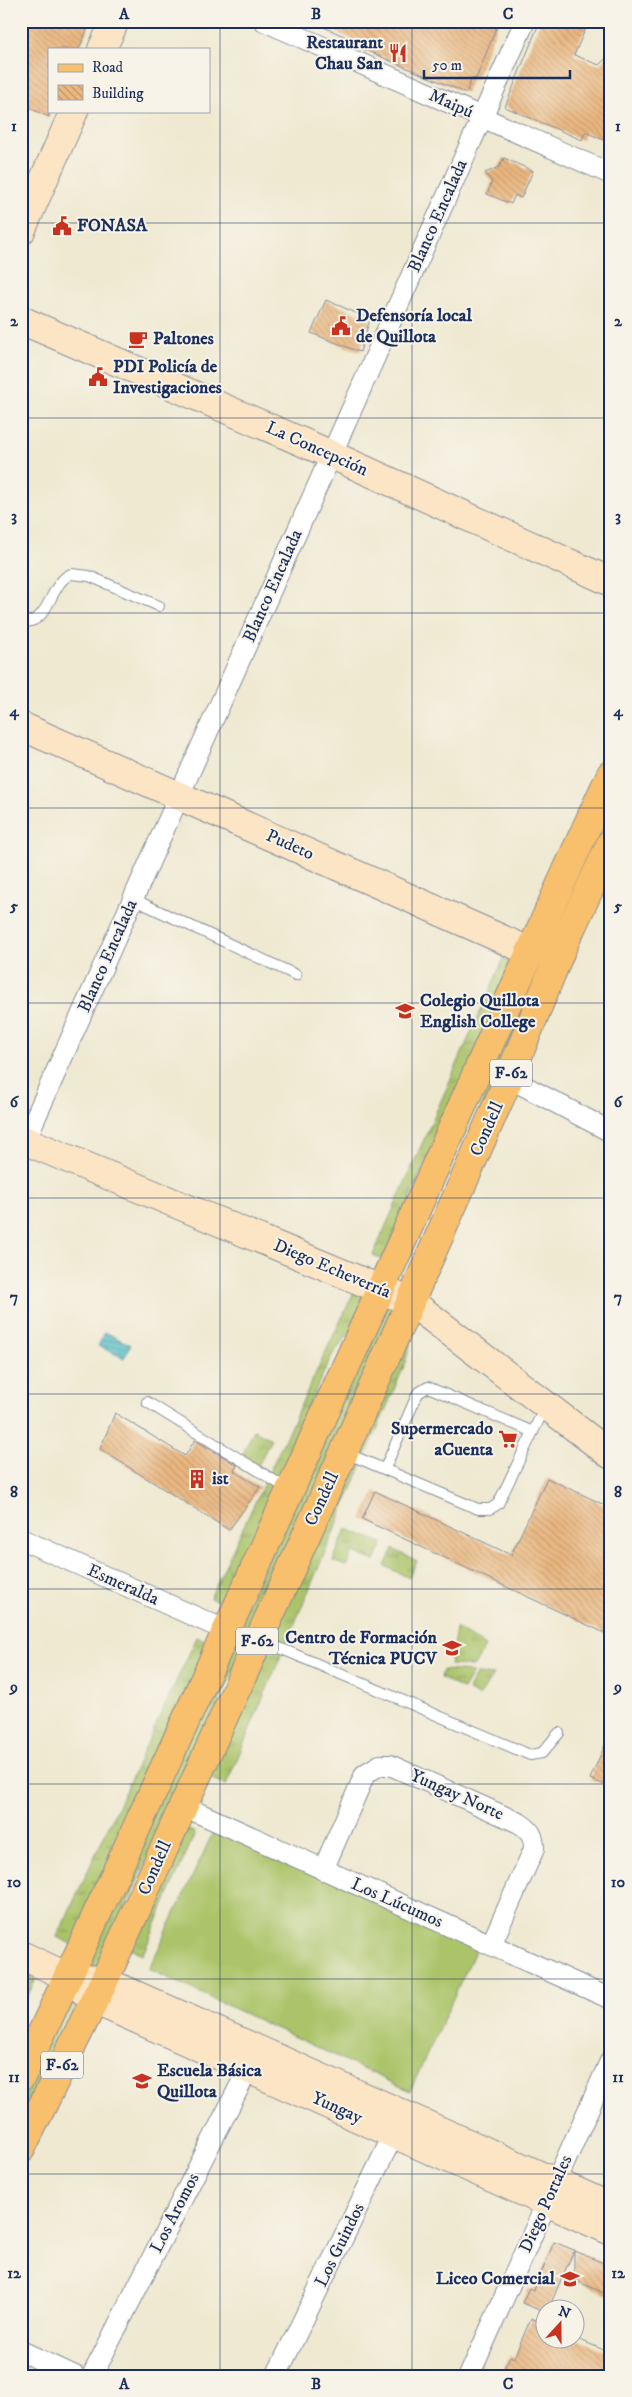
<svg xmlns="http://www.w3.org/2000/svg" width="632" height="2397" viewBox="0 0 632 2397" font-family="'IM FELL DW Pica',serif">
<defs>
<pattern id="grass-tufts" width="24" height="20" patternUnits="userSpaceOnUse" patternTransform="scale(1.25)"><rect width="24" height="20" fill="#abc469"/><path d="M3 7l-1-3M5 7V3M7 7l1-3M15 17l-1-3M17 17v-4M19 17l1-3" fill="none" stroke="#8aa05a"/></pattern>
<pattern id="water-rules" width="6" height="5" patternUnits="userSpaceOnUse" patternTransform="scale(1.25)"><rect width="6" height="5" fill="#4ebcc5"/><path d="M0 2.5h6" fill="none" stroke="#4099a3"/></pattern>
<pattern id="building-back-hatch" width="6" height="6" patternUnits="userSpaceOnUse" patternTransform="scale(1.25)"><rect width="6" height="6" fill="#ebb77f"/><path d="M-1 5l2 2M0 0l6 6M5-1l2 2" fill="none" stroke="#be956b"/></pattern>
</defs>
<rect width="100%" height="100%" fill="#f7f3e8"/>
<filter id="ink" filterUnits="userSpaceOnUse"><feTurbulence type="fractalNoise" baseFrequency=".02" numOctaves="2"/><feDisplacementMap in="SourceGraphic" scale="10" xChannelSelector="R" yChannelSelector="G"/><feConvolveMatrix kernelMatrix="1 2 1 2 8 2 1 2 1" color-interpolation-filters="sRGB"/></filter>
<filter id="wash" filterUnits="userSpaceOnUse"><feTurbulence type="fractalNoise" baseFrequency=".0096" numOctaves="4" result="noise"/><feDisplacementMap in="SourceGraphic" scale="20" xChannelSelector="R" yChannelSelector="G"/><feGaussianBlur stdDeviation="1.12" result="paint"/><feColorMatrix in="noise" values="0 0 0 0 0 0 0 0 0 0 0 0 0 0 0 0 0 1.4 0 .05"/><feComposite in="paint" operator="in"/></filter>
<g filter="url(#wash)">
<rect width="100%" height="100%" fill="#efe9d1"/>
<g fill="url(#grass-tufts)" stroke="#637a64">
<path d="M504,958L515,963L383,1259L373,1255Z"/>
<path d="M546,958L478,1122L488,1081L536,959Z"/>
<path d="M354,1292L361,1294L366,1302L353,1328L332,1355L306,1410L296,1446L227,1605L210,1598Z"/>
<path d="M382,1304L398,1310L97,1970L86,1965Z"/>
<path d="M406,1334L412,1339L404,1366L226,1785L207,1777Z"/>
<path d="M254,1430L271,1439L257,1468L242,1456Z"/>
<path d="M346,1529L383,1543L375,1561L353,1552L346,1566L333,1561Z"/>
<path d="M393,1549L417,1561L409,1578L385,1566Z"/>
<path d="M456,1628L485,1646L474,1666L450,1665Z"/>
<path d="M197,1637L211,1642L75,1946L57,1937Z"/>
<path d="M443,1670L473,1672L463,1689L441,1678Z"/>
<path d="M476,1674L493,1675L479,1697L468,1690Z"/>
<path d="M179,1825L195,1833L143,1954L123,1946Z"/>
<path d="M21,1972L36,1979L21,2009Z"/>
<path d="M72,1991L82,1995L21,2116V2096Z"/>
</g>
<path fill="#abc469" stroke="#637a64" d="M216,1826L477,1947L410,2091L149,1969Z"/>
<path fill="url(#water-rules)" stroke="#347692" d="M105,1332L131,1345L124,1358L98,1346Z"/>
<g id="blocks">
<g fill="url(#building-back-hatch)">
<path d="M21,21H91L79,49H49V117L21,104Z"/>
<path d="M310,21H499L476,79L472,78L466,93L351,44L353,40Z"/>
<path d="M540,21H589L574,55L599,65L611,53V143L585,132L582,140L505,107Z"/>
<path d="M504,158L533,171L521,198L515,195L511,204L487,194L492,182L485,173L499,167Z"/>
<path d="M326,300L370,319L360,352L311,333Z"/>
<path d="M115,1413L185,1456L195,1440L237,1465L234,1471L260,1487L229,1530L100,1449Z"/>
<path d="M547,1478L611,1508V1636L362,1519L375,1491L511,1555Z"/>
<path d="M611,1731V1787L590,1779Z"/>
<path d="M554,2242L574,2250L548,2310H544V2312L522,2303L529,2288L534,2290Z"/>
<path d="M574,2251L611,2266V2296L574,2280Z"/>
<path d="M531,2318L544,2324V2340H580L611,2353V2376H500L510,2356L514,2358Z"/>
</g>
</g>
</g>
<g filter="url(#ink)">
<use href="#blocks" fill-opacity="0" stroke="#858c98" stroke-width="1"/>
<g fill="none" stroke-linecap="round" stroke-linejoin="round">
<g stroke="#858c98" stroke-width="12">
<g id="lane">
<path d="M21,622C51,625 48,584 71,574L89,576L159,606"/>
<path d="M133,899L296,975"/>
<path d="M147,1402L288,1489"/>
<path d="M346,1453L478,1509H490L498,1504L545,1407"/>
<path d="M385,1468L418,1393L428,1387L533,1432"/>
<path d="M261,1640L530,1755L542,1753L559,1733"/>
</g>
</g>
<g stroke="#858c98" stroke-width="22">
<g id="street">
<path d="M264,21L611,174"/>
<path d="M509,1078L611,1132"/>
<path d="M21,1150L525,21"/>
<path d="M21,1539L225,1630"/>
<path d="M183,1806L611,1999"/>
<path d="M323,1870L365,1774L380,1765H390L519,1823C530,1830 534,1835 534,1849L491,1945"/>
<path d="M21,2351L75,2376"/>
<path d="M92,2376L254,2058"/>
<path d="M276,2376L400,2121"/>
<path d="M469,2376L611,2059"/>
</g>
</g>
<g stroke="#858c98" stroke-width="30">
<g id="secondary">
<path d="M102,49L115,21"/>
<path d="M21,231L74,111"/>
<path d="M21,320L332,455L611,582"/>
<path d="M21,726L529,951L554,950"/>
<path d="M21,1139L411,1302L611,1455"/>
<path d="M21,1955L68,1977L94,2000L611,2231"/>
<path d="M80,1978L104,1981L611,2207"/>
</g>
</g>
<g stroke="#858c98" stroke-width="30">
<g id="primary">
<path d="M21,2077C143,1817 261,1555 379,1293C457,1120 531,946 611,774"/>
<path d="M21,2149L104,1981L344,1452L509,1078L561,950L611,843"/>
</g>
</g>
<use href="#lane" stroke="#fff" stroke-width="10"/>
<use href="#street" stroke="#fff" stroke-width="20"/>
<use href="#secondary" stroke="#fce5c4" stroke-width="28"/>
<use href="#primary" stroke="#f8bf6c" stroke-width="28"/>
</g>
</g>
<path fill="none" stroke="#1b2f5e" stroke-width="1" stroke-opacity="0.55" d="M220,21V2376M412,21V2376M21,223H611M21,418H611M21,613H611M21,808H611M21,1003H611M21,1198H611M21,1394H611M21,1589H611M21,1784H611M21,1979H611M21,2174H611"/>
<defs>
<g id="restaurant-bare" transform="scale(1.5)"><path d="M-5-6h1v4h1v-4h1v4h1v-4h1v5L-1.5 .5V6h-2V.5L-5-1ZM5-6V6H3V1.5H1.5Q1.5-4 5-6Z" fill="#c8321e" stroke="#f7f3e8" stroke-width="2.5" paint-order="stroke"/></g>
<g id="civic-bare" transform="scale(1.5)"><path d="M-.6-6.5H3V-4.5H.6V-3L4-1V1h2V6H-6V1h2V-1L-.6-3ZM-1.2 2.5V6h2.4V2.5Z" fill="#c8321e" stroke="#f7f3e8" stroke-width="2.5" paint-order="stroke"/></g>
<g id="cafe-bare" transform="scale(1.5)"><path d="M-5.5-4.5H6V0H3Q3 3.5 0 3.5H-2.5Q-5.5 3.5-5.5 0ZM3-3.2v2h1.7v-2ZM-6 4.5H4V6H-6Z" fill="#c8321e" stroke="#f7f3e8" stroke-width="2.5" paint-order="stroke"/></g>
<g id="school-bare" transform="scale(1.5)"><path d="M0-5L7-2L0 1L-7-2ZM-4 1L0 2.5L4 1V4Q0 6-4 4Z" fill="#c8321e" stroke="#f7f3e8" stroke-width="2.5" paint-order="stroke"/></g>
<g id="supermarket-bare" transform="scale(1.5)"><path d="M-6-5.5h2.5l.6 2H6L4.5 2H-2.5L-4.4-4H-6ZM-1.5 3.2a1.3 1.3 0 1 0 .1 0ZM3 3.2a1.3 1.3 0 1 0 .1 0Z" fill="#c8321e" stroke="#f7f3e8" stroke-width="2.5" paint-order="stroke"/></g>
<g id="building-bare" transform="scale(1.5)"><path d="M-4-6H4V6H1V3H-1V6H-4ZM-2.5-4.3h1.7v1.8h-1.7ZM.8-4.3h1.7v1.8H.8ZM-2.5-1h1.7V.8h-1.7ZM.8-1h1.7V.8H.8Z" fill="#c8321e" stroke="#f7f3e8" stroke-width="2.5" paint-order="stroke"/></g>
<g id="university-bare" transform="scale(1.5)"><path d="M0-5L7-2L0 1L-7-2ZM-4 1L0 2.5L4 1V4Q0 6-4 4Z" fill="#c8321e" stroke="#f7f3e8" stroke-width="2.5" paint-order="stroke"/></g>
</defs>
<g fill-rule="evenodd">
<use href="#restaurant-bare" x="398" y="53"/>
<use href="#civic-bare" x="62" y="226"/>
<use href="#civic-bare" x="341" y="326"/>
<use href="#cafe-bare" x="138" y="339"/>
<use href="#civic-bare" x="98" y="377"/>
<use href="#school-bare" x="405" y="1011"/>
<use href="#supermarket-bare" x="508" y="1439"/>
<use href="#building-bare" x="197" y="1479"/>
<use href="#university-bare" x="452" y="1648"/>
<use href="#school-bare" x="142" y="2081"/>
<use href="#school-bare" x="570" y="2279"/>
</g>
<g text-anchor="middle" dominant-baseline="central" stroke-width="4" stroke-linejoin="round" paint-order="stroke">
<g fill="#f7f3e8" stroke="#5d6a87" stroke-width="1">
<rect x="490" y="1059.5" width="42" height="27" rx="4"/>
<rect x="236" y="1627.5" width="42" height="27" rx="4"/>
<rect x="41" y="2051.5" width="42" height="27" rx="4"/>
</g>
<g font-size="16" font-weight="bold" fill="#1b2f5e">
<text x="511" y="1073">F-62</text>
<text x="257" y="1641">F-62</text>
<text x="62" y="2065">F-62</text>
</g>
<g font-size="18" font-weight="bold" fill="#1b2f5e" stroke="#f7f3e8" text-anchor="start">
<text x="383" y="43" text-anchor="end">Restaurant<tspan x="383" dy="21">Chau San</tspan></text>
<text x="77" y="226">FONASA</text>
<text x="356" y="316">Defensoría local<tspan x="356" dy="21">de Quillota</tspan></text>
<text x="153" y="339">Paltones</text>
<text x="113" y="367">PDI Policía de<tspan x="113" dy="21">Investigaciones</tspan></text>
<text x="420" y="1001">Colegio Quillota<tspan x="420" dy="21">English College</tspan></text>
<text x="493" y="1429" text-anchor="end">Supermercado<tspan x="493" dy="21">aCuenta</tspan></text>
<text x="212" y="1479">ist</text>
<text x="437" y="1638" text-anchor="end">Centro de Formación<tspan x="437" dy="21">Técnica PUCV</tspan></text>
<text x="157" y="2071">Escuela Básica<tspan x="157" dy="21">Quillota</tspan></text>
<text x="555" y="2279" text-anchor="end">Liceo Comercial</text>
</g>
<g font-size="18" fill="#1b2f5e" stroke="#f7f3e8">
<text transform="translate(451 104) rotate(24)">Maipú</text>
<text transform="translate(438 216) rotate(-66)">Blanco Encalada</text>
<text transform="translate(317 449) rotate(24)">La Concepción</text>
<text transform="translate(273 586) rotate(-66)">Blanco Encalada</text>
<text transform="translate(290 845) rotate(24)">Pudeto</text>
<text transform="translate(108 956) rotate(-66)">Blanco Encalada</text>
<text transform="translate(487 1129) rotate(-66)">Condell</text>
<text transform="translate(332 1269) rotate(23)">Diego Echeverría</text>
<text transform="translate(322 1499) rotate(-65)">Condell</text>
<text transform="translate(123 1585) rotate(24)">Esmeralda</text>
<text transform="translate(457 1795) rotate(24)">Yungay Norte</text>
<text transform="translate(155 1868) rotate(-66)">Condell</text>
<text transform="translate(397 1903) rotate(24)">Los Lúcumos</text>
<text transform="translate(337 2108) rotate(24)">Yungay</text>
<text transform="translate(546 2204) rotate(-66)">Diego Portales</text>
<text transform="translate(175 2213) rotate(-63)">Los Aromos</text>
<text transform="translate(340 2245) rotate(-64)">Los Guindos</text>
</g>
</g>
<rect width="632" height="2397" fill="none" stroke="#f7f3e8" stroke-width="55"/>
<rect x="48" y="48" width="162" height="65" fill="#f7f3e8" stroke="#9fa5b1"/>
<rect x="58" y="64" width="25" height="8" fill="#f8bf6c" stroke="#9fa5b1"/>
<text x="92" y="72" font-size="15" fill="#1b2f5e">Road</text>
<rect x="58" y="85" width="25" height="15" fill="url(#building-back-hatch)" stroke="#9fa5b1"/>
<text x="92" y="98" font-size="15" fill="#1b2f5e">Building</text>
<g transform="translate(560 2324) rotate(21)"><circle r="24" fill="#f7f3e8" stroke="#9fa5b1"/>
<path d="M0-4L9 19L0 12L-9 19Z" fill="#c8321e"/>
<text y="-8" font-size="14" font-weight="bold" text-anchor="middle" fill="#1b2f5e">N</text>
</g>
<path d="M424 70v8h146v-8" fill="none" stroke="#1b2f5e" stroke-width="2.5"/>
<text x="432" y="70" font-size="15" fill="#1b2f5e" stroke="#f7f3e8" stroke-width="4" paint-order="stroke">50 m</text>
<rect x="28" y="28" width="576" height="2342" fill="none" stroke="#1b2f5e" stroke-width="2"/>
<g font-size="16" text-anchor="middle" font-weight="bold" fill="#1b2f5e">
<text x="124" y="19">A</text>
<text x="316" y="19">B</text>
<text x="508" y="19">C</text>
<text x="14" y="131">1</text>
<text x="618" y="131">1</text>
<text x="14" y="326">2</text>
<text x="618" y="326">2</text>
<text x="14" y="521">3</text>
<text x="618" y="521">3</text>
<text x="14" y="716">4</text>
<text x="618" y="716">4</text>
<text x="14" y="911">5</text>
<text x="618" y="911">5</text>
<text x="14" y="1107">6</text>
<text x="618" y="1107">6</text>
<text x="14" y="1302">7</text>
<text x="618" y="1302">7</text>
<text x="14" y="1497">8</text>
<text x="618" y="1497">8</text>
<text x="14" y="1692">9</text>
<text x="618" y="1692">9</text>
<text x="14" y="1887">10</text>
<text x="618" y="1887">10</text>
<text x="14" y="2082">11</text>
<text x="618" y="2082">11</text>
<text x="14" y="2278">12</text>
<text x="618" y="2278">12</text>
<text x="124" y="2389">A</text>
<text x="316" y="2389">B</text>
<text x="508" y="2389">C</text>
</g>
</svg>
